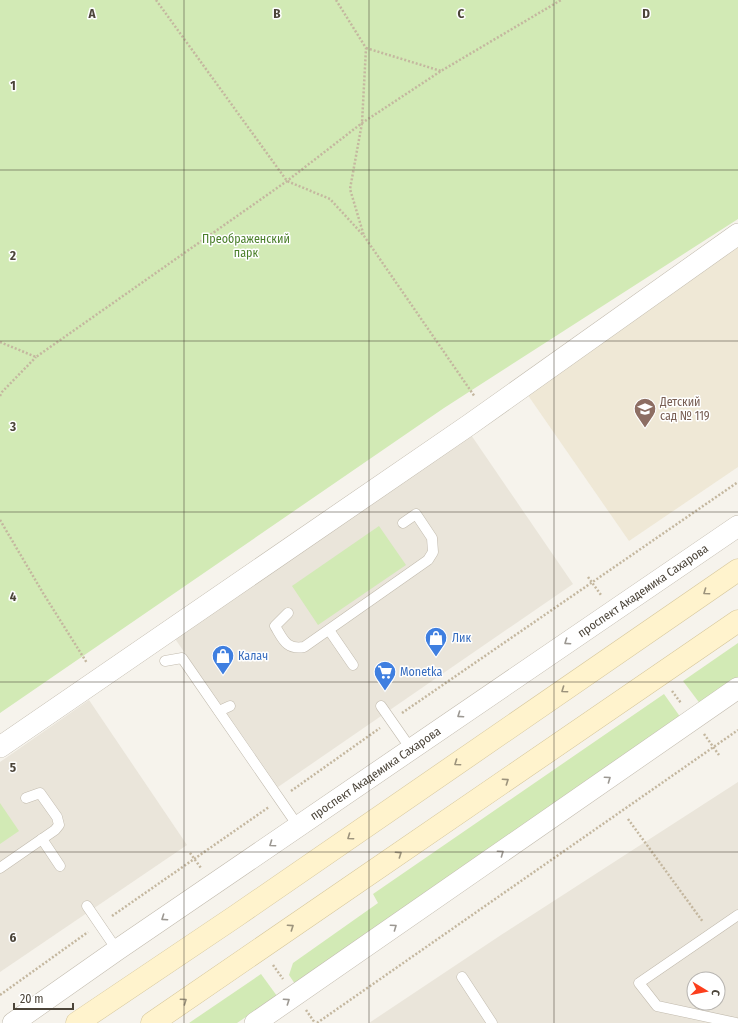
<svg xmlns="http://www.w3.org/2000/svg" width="738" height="1023" viewBox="0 0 738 1023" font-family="'Fira Sans Condensed',sans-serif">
<rect width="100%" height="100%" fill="#f6f3ec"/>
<g fill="#eae5da" fill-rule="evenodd">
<path d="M467,429L573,584L278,787L171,633Z"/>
<path d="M89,700L187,845L0,972V762Z"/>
<path d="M738,782V1023H369L501,935ZM694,979H718V1003H694Z"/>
</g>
<path fill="#efe8d6" d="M738,244V467L629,541L525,391Z"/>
<g fill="#d2eab5">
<path d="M0,0H738V219L444,408L0,713Z"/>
<path d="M379,526L406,565L318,625L292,586Z"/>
<path d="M738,643V680L701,705L683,681Z"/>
<path d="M664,694L681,718L295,984L289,975L293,963L378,903L373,894Z"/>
<path d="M0,803L19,831L0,844Z"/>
<path d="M261,974L277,996L237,1023H189Z"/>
</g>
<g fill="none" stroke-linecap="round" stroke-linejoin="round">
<g stroke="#c2bbae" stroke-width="11">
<g id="lane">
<path d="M288,613L275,626C283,639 286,650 304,647L428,560L433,552L432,538L416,514L403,523"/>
<path d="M329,630L353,665"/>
<path d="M165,661L182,658L298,826"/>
<path d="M381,706L411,749"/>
<path d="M219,711L230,706"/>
<path d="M42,839L60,866"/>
<path d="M0,868L55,830L59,825L57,817L40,793L26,798"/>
<path d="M87,906L117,950"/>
<path d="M462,977L492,1023"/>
<path d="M736,1023L657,1006L639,983L738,915"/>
</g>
</g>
<g stroke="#c2bbae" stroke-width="22">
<g id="street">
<path d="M0,747L469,425L738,234"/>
<path id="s1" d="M13,1023L117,950L738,526"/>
<path d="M255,1023L738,688"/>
</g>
</g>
<g stroke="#d6c79b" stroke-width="23">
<g id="secondary">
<path d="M77,1023L236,916L738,570"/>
<path d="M152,1023L738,621"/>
</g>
</g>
<g stroke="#c4b79f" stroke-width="2.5" stroke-dasharray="2 2" stroke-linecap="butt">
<path d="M156,0L287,181L330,199L364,236L475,397"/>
<path d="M336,0L366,48L362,123L350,189L364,236"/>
<path d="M366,48L441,71"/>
<path d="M0,342L36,357L287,181L362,123L441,71L561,0"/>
<path d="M0,396L2,392L36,357"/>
<path d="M0,520L43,593L87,663"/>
<path d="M588,577L601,595"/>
<path d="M672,691L681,703"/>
<path d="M402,713L738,482"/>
<path d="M704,734L719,755"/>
<path d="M291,791L380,728"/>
<path d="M628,819L703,922"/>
<path d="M190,853L201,868"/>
<path d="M112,916L269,807"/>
<path d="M273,965L283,979"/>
<path d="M0,995L88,932"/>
<path d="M306,1010L315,1023"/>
<path d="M317,1023L738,730"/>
</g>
<use href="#lane" stroke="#fff" stroke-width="10"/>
<use href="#street" stroke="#fff" stroke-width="21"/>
<use href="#secondary" stroke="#fff3cd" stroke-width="22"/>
</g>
<defs><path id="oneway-chevron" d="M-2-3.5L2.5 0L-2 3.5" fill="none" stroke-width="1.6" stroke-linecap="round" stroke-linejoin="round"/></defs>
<g stroke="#9c937c">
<use href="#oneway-chevron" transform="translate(706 592) rotate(145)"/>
<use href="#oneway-chevron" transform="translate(564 690) rotate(145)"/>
<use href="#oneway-chevron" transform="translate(457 763) rotate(145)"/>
<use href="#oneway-chevron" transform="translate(506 781) rotate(-34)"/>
<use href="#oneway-chevron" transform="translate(350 837) rotate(145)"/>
<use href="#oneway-chevron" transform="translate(399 854) rotate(-34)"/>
<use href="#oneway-chevron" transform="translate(291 927) rotate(-34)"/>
<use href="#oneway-chevron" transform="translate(184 1001) rotate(-35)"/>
</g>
<g stroke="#9c9892">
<use href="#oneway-chevron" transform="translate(567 642) rotate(146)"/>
<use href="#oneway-chevron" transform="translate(460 715) rotate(146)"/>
<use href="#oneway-chevron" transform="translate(608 779) rotate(-35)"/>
<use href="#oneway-chevron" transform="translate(272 844) rotate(145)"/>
<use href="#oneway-chevron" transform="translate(501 853) rotate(-35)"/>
<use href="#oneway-chevron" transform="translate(164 918) rotate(146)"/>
<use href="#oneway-chevron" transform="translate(394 927) rotate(-35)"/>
<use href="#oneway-chevron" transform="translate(287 1001) rotate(-34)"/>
</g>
<path fill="none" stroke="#4b4439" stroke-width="1" stroke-opacity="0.55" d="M184,0V1023M369,0V1023M554,0V1023M0,170H738M0,341H738M0,512H738M0,682H738M0,852H738"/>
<defs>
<g id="school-pin" transform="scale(1.15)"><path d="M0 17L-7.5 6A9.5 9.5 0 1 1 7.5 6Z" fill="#8d6e63" stroke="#fff"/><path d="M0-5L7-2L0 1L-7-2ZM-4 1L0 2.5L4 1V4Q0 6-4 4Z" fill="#fff"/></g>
<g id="shop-pin" transform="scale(1.15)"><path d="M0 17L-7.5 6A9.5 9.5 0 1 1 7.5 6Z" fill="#3f7fe0" stroke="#fff"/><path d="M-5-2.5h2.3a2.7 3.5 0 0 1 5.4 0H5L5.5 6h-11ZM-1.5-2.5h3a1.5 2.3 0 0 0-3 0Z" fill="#fff"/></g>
<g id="supermarket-pin" transform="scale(1.15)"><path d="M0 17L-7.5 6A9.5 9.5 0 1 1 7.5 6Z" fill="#3f7fe0" stroke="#fff"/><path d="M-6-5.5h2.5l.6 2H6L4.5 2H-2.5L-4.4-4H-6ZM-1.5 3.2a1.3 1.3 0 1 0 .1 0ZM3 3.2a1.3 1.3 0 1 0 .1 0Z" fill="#fff"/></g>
</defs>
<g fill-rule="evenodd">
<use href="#school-pin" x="645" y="409"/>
<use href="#shop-pin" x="436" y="638"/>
<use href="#shop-pin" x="223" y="656"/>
<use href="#supermarket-pin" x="385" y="672"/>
</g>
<g text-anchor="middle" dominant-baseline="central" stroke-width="3" stroke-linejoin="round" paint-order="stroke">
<g font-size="12" fill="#4a7f2a" stroke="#fff">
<text x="246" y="239">Преображенский<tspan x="246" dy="14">парк</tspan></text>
</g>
<g font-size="12" fill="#785e54" stroke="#fff" text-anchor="start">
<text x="660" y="402">Детский<tspan x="660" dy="14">сад № 119</tspan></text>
</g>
<g font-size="12" fill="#4b4439" stroke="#fff">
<text stroke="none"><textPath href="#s1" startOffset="764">проспект Академика Сахарова</textPath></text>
<text stroke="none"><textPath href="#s1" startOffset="440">проспект Академика Сахарова</textPath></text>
</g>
<g font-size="12" fill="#366cbe" stroke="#fff" text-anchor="start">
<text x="452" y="638">Лик</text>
<text x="238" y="656">Калач</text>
<text x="400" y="672">Monetka</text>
</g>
</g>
<g font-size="13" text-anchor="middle" font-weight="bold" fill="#4b4439" stroke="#fff" stroke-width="3" stroke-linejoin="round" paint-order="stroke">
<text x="92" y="18">A</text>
<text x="277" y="18">B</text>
<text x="461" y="18">C</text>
<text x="646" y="18">D</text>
<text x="13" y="90">1</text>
<text x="13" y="260">2</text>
<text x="13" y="431">3</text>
<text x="13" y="601">4</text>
<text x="13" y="772">5</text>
<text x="13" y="942">6</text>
</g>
<g transform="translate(706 991) rotate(100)"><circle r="19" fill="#ffffff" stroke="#b7b4b0"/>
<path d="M0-3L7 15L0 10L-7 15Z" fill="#fc3f1d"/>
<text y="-6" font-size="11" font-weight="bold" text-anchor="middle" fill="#4b4439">С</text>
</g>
<path d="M14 1003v6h59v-6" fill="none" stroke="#4b4439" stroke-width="2"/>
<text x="20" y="1003" font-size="12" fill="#4b4439" stroke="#ffffff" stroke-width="3" paint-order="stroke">20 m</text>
</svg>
